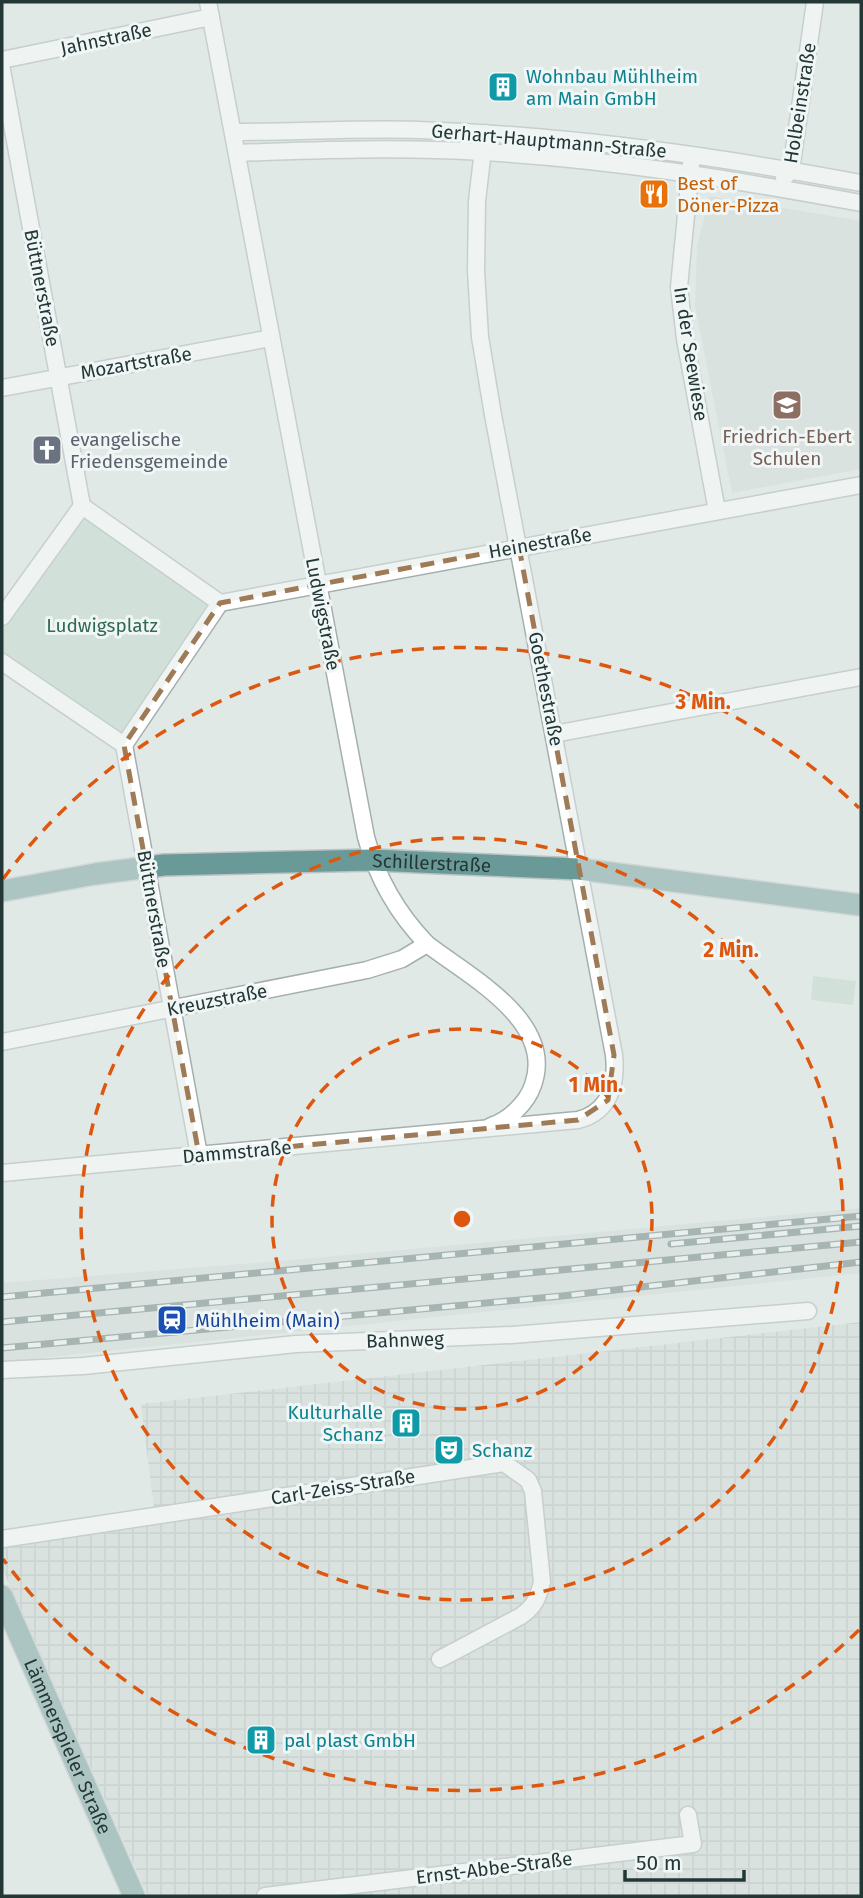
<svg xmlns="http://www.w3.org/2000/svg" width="863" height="1898" viewBox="0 0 863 1898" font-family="'Fira Sans',sans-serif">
<defs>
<pattern id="industrial-grid" width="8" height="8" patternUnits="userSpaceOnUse" patternTransform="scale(1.75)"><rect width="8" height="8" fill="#cfd9d6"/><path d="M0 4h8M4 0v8" fill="none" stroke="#b1bbb8"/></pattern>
</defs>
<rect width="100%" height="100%" fill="#e1e9e7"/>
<g fill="#cfd9d6">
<path d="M710,196L861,221V469L732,493L695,306L697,246Z"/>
<path d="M861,1208V1273L2,1362V1283L291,1260Z"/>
</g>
<path fill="url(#industrial-grid)" d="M861,1322V1896H148L2,1568V1548L156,1525L141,1404Z"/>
<g fill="#bcd8c9">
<path d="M83,514L211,605L122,734L2,652V631Z"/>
<path d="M813,976L856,981L853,1005L811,1000Z"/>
</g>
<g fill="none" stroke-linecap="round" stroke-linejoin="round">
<g stroke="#a4b0ae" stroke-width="19">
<g id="minor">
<path d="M208,2L366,837C377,878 398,914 427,944C468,976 556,1021 533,1085C527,1103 509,1120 491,1126"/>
<path d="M2,60L211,17"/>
<path d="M2,70L82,506"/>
<path d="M234,132C296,132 357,128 419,130C568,135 715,156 861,183"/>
<path d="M238,153C319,150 400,147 482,152C610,159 736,180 861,203"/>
<path d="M691,164L679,287L685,339L717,511"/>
<path d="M784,178L791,170L815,2"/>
<path d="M2,388L271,338"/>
<path d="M220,603L861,485"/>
<path d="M2,617L82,506L220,603L124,745L2,662"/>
<path d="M554,734L861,677"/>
<path d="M124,745L199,1155"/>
<path d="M2,1042L367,970L402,959L427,944"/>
<path d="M2,1173L578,1120C610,1112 617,1084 614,1055L493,415L480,337L476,271L477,201L485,133"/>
<path d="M2,1370L83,1366L296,1344L512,1335L808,1311"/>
<path d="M2,1539L504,1463L528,1480L533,1491L542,1582C538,1598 535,1606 521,1616L440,1659"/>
<path d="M265,1896L693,1844L688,1815"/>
</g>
</g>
<g stroke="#bdc3c3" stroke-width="24">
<g id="major">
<path id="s1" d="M2,891L95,874L164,865L372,860L579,869L861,905"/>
<path id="s2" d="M2,1596L134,1896"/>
</g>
</g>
<use href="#minor" stroke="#fff" stroke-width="16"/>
<use href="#major" stroke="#6a9a97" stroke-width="21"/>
<g stroke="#5e7372" stroke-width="7">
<g id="rail">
<path d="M671,1244L861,1226"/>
<path d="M2,1297L861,1216"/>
<path d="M2,1322L861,1242"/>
<path d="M2,1348L562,1296L861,1262"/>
</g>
</g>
<use href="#rail" stroke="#f0f6f5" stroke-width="4.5" stroke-dasharray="13" stroke-linecap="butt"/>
</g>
<path d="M0 0H863V1898H0ZM519,547L614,1055L608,1100L578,1120L199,1155L124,745L220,603Z" fill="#e1e9e7" fill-opacity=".55" fill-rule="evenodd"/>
<path fill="none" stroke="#9e7a56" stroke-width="5" stroke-dasharray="14 9" stroke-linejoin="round" d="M519,547L614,1055L608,1100L578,1120L199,1155L124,745L220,603Z"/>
<g fill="none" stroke="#de570e" stroke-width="3.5" stroke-dasharray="12 9">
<circle cx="462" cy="1219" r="190"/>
<circle cx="462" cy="1219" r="381"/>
<path d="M859 1630A571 571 0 0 1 3 1559M3 879A571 571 0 0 1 859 808"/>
</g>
<defs>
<g id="building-square" transform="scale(1.575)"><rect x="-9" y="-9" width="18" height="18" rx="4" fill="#0f9aa8" stroke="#f0f6f5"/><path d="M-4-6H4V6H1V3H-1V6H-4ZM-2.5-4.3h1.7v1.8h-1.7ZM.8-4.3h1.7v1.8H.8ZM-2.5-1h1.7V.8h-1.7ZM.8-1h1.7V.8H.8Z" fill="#fff"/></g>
<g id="restaurant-square" transform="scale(1.575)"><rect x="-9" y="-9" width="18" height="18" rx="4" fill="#e8710a" stroke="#f0f6f5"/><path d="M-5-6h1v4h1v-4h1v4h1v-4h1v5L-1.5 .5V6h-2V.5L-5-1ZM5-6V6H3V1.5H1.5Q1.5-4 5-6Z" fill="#fff"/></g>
<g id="school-square" transform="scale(1.575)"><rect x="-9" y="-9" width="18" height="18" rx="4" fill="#8d6e63" stroke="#f0f6f5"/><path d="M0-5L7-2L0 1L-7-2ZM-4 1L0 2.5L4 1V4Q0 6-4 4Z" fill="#fff"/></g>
<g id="church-square" transform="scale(1.575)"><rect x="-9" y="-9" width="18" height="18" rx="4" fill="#6b7280" stroke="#f0f6f5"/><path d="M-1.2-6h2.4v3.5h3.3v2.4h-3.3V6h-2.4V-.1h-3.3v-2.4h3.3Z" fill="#fff"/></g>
<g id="station-square" transform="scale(1.575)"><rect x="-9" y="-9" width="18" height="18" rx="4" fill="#1a4fb4" stroke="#f0f6f5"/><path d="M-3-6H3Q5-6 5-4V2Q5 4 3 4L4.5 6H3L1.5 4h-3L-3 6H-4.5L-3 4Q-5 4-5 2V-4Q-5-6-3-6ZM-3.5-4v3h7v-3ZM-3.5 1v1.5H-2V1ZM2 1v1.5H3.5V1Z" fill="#fff"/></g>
<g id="theatre-square" transform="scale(1.575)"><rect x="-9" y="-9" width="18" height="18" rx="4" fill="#0f9aa8" stroke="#f0f6f5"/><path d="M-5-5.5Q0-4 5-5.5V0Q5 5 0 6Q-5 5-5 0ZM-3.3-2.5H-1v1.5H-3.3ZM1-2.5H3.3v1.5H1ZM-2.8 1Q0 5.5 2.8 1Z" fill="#fff"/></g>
</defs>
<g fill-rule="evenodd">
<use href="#building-square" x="503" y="87"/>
<use href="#restaurant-square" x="654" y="194"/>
<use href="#school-square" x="787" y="405"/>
<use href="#church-square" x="47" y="450"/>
<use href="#station-square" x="172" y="1320"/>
<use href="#building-square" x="406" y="1423"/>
<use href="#theatre-square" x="449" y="1450"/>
<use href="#building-square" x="261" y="1740"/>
</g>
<g text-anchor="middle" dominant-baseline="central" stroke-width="6" stroke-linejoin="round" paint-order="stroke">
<g font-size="19" fill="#233836" stroke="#f0f6f5">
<text transform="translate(106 39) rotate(-12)">Jahnstraße</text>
<text transform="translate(800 103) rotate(-81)">Holbeinstraße</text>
<text transform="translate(549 141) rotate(5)">Gerhart-Hauptmann-Straße</text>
<text transform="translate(42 288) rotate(79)">Büttnerstraße</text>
<text transform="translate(691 354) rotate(81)">In der Seewiese</text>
<text transform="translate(136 363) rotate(-10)">Mozartstraße</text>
<text transform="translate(540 543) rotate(-10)">Heinestraße</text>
<text transform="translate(323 614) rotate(79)">Ludwigstraße</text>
<text transform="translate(546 689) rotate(79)">Goethestraße</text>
<text stroke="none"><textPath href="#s1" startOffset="432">Schillerstraße</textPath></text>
<text transform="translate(154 909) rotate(80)">Büttnerstraße</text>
<text transform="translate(217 1000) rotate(-11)">Kreuzstraße</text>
<text transform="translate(237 1152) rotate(-5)">Dammstraße</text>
<text transform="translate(405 1340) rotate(-2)">Bahnweg</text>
<text transform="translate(343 1487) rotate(-9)">Carl-Zeiss-Straße</text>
<text stroke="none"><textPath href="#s2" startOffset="164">Lämmerspieler Straße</textPath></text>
<text transform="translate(494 1868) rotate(-7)">Ernst-Abbe-Straße</text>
</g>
<g font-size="19" fill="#0d838f" stroke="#f0f6f5" text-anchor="start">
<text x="526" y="76">Wohnbau Mühlheim<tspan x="526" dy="22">am Main GmbH</tspan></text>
<text x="383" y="1412" text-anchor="end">Kulturhalle<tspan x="383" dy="22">Schanz</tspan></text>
<text x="472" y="1450">Schanz</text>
<text x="284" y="1740">pal plast GmbH</text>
</g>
<g font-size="19" fill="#c56008" stroke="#f0f6f5" text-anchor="start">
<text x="677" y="183">Best of<tspan x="677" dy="22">Döner-Pizza</tspan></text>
</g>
<g font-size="19" fill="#785e54" stroke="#f0f6f5">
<text x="787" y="436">Friedrich-Ebert<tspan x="787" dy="22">Schulen</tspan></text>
</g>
<g font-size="19" fill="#5b616d" stroke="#f0f6f5" text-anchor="start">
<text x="70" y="439">evangelische<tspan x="70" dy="22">Friedensgemeinde</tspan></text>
</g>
<g font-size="19" fill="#326952" stroke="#f0f6f5">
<text x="102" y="625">Ludwigsplatz</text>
</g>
<g font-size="19" fill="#164399" stroke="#f0f6f5" text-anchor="start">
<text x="195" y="1320">Mühlheim (Main)</text>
</g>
</g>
<circle cx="462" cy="1219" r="10" fill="#de570e" stroke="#f0f6f5" stroke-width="3.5"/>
<g font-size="21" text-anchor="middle" font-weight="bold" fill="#de570e" stroke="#f0f6f5" stroke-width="6" stroke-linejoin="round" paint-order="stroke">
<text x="703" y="709">3 Min.</text>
<text x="731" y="957">2 Min.</text>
<text x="596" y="1092">1 Min.</text>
</g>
<rect width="863" height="1898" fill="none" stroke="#233836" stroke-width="7"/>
<path d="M625 1870v10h119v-10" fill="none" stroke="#233836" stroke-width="3.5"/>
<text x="636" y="1870" font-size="21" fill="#233836" stroke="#f0f6f5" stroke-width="5" paint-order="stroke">50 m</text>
</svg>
